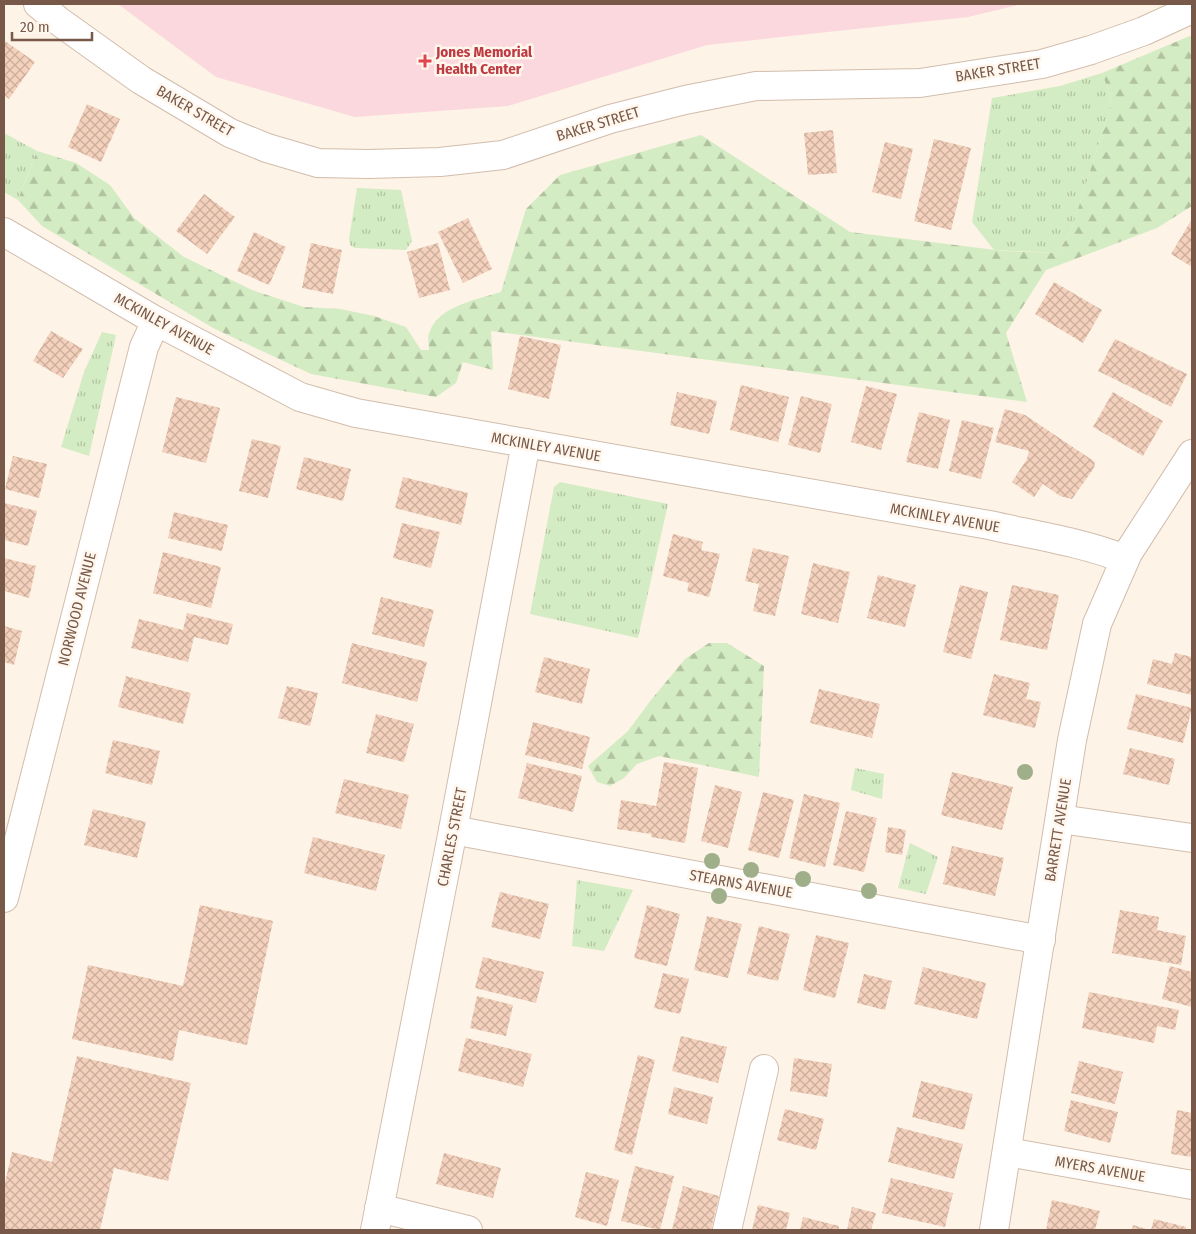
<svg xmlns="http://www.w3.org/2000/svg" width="1196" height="1234" viewBox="0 0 1196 1234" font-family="'Fira Sans Condensed',sans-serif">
<defs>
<pattern id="grass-tufts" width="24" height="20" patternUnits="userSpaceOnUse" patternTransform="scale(1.25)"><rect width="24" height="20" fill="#d4ecc3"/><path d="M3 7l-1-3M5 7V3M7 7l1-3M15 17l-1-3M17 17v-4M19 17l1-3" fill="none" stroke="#b1c2a0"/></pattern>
<pattern id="forest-firs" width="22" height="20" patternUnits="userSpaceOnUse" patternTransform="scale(1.25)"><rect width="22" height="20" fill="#d4ecc3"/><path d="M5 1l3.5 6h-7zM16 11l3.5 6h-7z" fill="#b1c2a0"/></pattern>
<pattern id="building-cross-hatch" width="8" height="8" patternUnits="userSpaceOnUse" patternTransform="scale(1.25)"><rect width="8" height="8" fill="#f4d1bc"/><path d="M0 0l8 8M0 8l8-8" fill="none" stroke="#caad9b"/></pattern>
</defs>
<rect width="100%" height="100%" fill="#fdf3e6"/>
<path fill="#fbd8dd" d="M118,4H1022L968,17L707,45L508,106L355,117L216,77Z"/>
<g fill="url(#grass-tufts)">
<path d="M1102,73L1111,98L1109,112L1070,234L1057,253L994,250L972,222L992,98L1060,86Z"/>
<path d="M4,133L37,151L18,200L4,192Z"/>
<path d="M357,188L401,190L412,241L406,250L355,248L350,245L349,239Z"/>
<path d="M102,332L116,335L89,456L61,447L84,372Z"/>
<path d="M560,482L668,504L638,638L530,614L554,487Z"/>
<path d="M855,768L884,774L882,799L851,790Z"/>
<path d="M910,843L938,857L926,894L898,888Z"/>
<path d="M577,880L633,890L604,951L572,946Z"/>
</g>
<g fill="url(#forest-firs)">
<path d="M1192,35V206L1157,228L1046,270L1006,333L1027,402L491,331L493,370L463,362L456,383L436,397L311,374L213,328L42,226L18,200L37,151L76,163L110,185L134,218L184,257L252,290L304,307L340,309L374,316L406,327L421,350H429C429,344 427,336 430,331C439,306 479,299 501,292L526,209L560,175L701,135L850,232L1004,251L1057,253L1070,234L1109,112L1111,98L1102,73Z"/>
<path d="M709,643H727L764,666L759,777L659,756L637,764L624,778L610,786L597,782L588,766L628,731L651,700L685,659Z"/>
</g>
<g fill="url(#building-cross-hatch)">
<path d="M5,41L35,62L9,99L4,95Z"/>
<path d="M87,104L120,119L101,162L68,147Z"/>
<path d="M833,130L837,173L808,175L804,133Z"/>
<path d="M934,139L971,148L951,230L914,221Z"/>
<path d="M885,142L913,149L901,199L872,192Z"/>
<path d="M204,194L235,217L207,254L176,231Z"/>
<path d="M468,218L492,269L463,283L438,232Z"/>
<path d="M1192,219V267L1171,254Z"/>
<path d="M254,232L286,247L269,285L237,271Z"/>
<path d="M311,243L342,250L333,294L302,288Z"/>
<path d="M438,243L450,290L419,298L407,252Z"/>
<path d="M1054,282L1102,310L1083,343L1035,314Z"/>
<path d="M51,331L83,349L63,378L33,361Z"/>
<path d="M520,336L561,345L549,399L508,389Z"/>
<path d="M1115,339L1187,374L1171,407L1098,371Z"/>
<path d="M741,385L789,397L778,442L730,430Z"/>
<path d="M866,386L897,394L881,450L851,442Z"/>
<path d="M677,392L717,401L709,434L670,425Z"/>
<path d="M1113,392L1163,421L1143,456L1093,427Z"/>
<path d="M801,396L832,404L820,453L788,445Z"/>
<path d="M176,397L220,408L206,463L162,452Z"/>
<path d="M1005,409L1025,415L1095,462L1094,468L1072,499L1060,496L1043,484L1034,497L1012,482L1027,459L1029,451L995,442Z"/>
<path d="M919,412L950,420L938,469L906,462Z"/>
<path d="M962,420L994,428L981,479L949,471Z"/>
<path d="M252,439L281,446L268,498L239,491Z"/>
<path d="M13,456L47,464L39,498L5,489Z"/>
<path d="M304,457L351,469L343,501L296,489Z"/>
<path d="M403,477L468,493L461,525L395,508Z"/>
<path d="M4,503L37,511L28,546L4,540Z"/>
<path d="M174,512L228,525L222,551L168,538Z"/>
<path d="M402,523L440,532L431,568L393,558Z"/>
<path d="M673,534L703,542L701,550L720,554L709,597L687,591L689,583L663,576Z"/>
<path d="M753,548L789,556L775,616L753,611L759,584L745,581Z"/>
<path d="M163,552L221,567L211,608L153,593Z"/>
<path d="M4,558L36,566L29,598L4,591Z"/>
<path d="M813,563L850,572L838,623L801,614Z"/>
<path d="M878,575L916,585L905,627L867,618Z"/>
<path d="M960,585L988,592L971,659L943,652Z"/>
<path d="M1012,585L1059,595L1047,650L1000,640Z"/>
<path d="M381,597L434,610L424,647L372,634Z"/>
<path d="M187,613L233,624L228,645L194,637L188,662L131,648L139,619L183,630Z"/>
<path d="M4,626L22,631L14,665L4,662Z"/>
<path d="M352,643L427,662L417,702L342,683Z"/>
<path d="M1175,653L1192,657V695L1147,684L1153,659L1172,664Z"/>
<path d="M544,657L590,669L582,704L535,692Z"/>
<path d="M994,674L1030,683L1026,699L1041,702L1035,728L983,715Z"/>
<path d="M126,676L191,693L183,724L118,707Z"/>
<path d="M287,686L318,693L310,726L278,718Z"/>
<path d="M819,689L880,704L872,738L810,723Z"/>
<path d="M1136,694L1192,708L1183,743L1127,729Z"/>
<path d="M376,714L414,724L404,762L366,753Z"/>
<path d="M533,722L590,737L582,769L525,755Z"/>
<path d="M113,740L160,751L152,785L105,773Z"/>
<path d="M1130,748L1175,759L1169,785L1123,774Z"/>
<path d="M664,762L698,768L685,843L651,837V834L617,829L621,800L656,806L655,813Z"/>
<path d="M527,763L582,776L573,812L518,798Z"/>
<path d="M952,772L1013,787L1002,830L941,815Z"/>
<path d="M344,779L409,795L401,829L335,813Z"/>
<path d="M715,785L742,792L728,848L701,841Z"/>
<path d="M763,792L794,800L779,858L748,850Z"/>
<path d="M804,794L840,803L825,867L789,858Z"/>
<path d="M93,809L146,822L137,858L84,845Z"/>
<path d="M846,811L877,818L864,872L833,865Z"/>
<path d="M888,827L906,830L902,855L885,852Z"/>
<path d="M313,837L385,855L376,891L304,873Z"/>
<path d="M952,846L1004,858L995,896L943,884Z"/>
<path d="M500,892L549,904L540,939L491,927Z"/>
<path d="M200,905L273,921L247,1045L179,1030L173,1061L72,1039L88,965L183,986Z"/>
<path d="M647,905L680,914L667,966L634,958Z"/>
<path d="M1120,910L1159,917L1157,930L1186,936L1181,965L1112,953Z"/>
<path d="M707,916L742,924L728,978L694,970Z"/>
<path d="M759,926L790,934L778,981L747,974Z"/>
<path d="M816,935L849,943L835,998L803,990Z"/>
<path d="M483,957L544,972L536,1003L475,988Z"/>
<path d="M1170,966L1192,972V1007L1162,999Z"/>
<path d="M923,967L986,983L977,1019L914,1004Z"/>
<path d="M663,973L689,979L680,1014L654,1008Z"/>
<path d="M864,974L892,981L885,1010L857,1003Z"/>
<path d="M1089,992L1179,1010L1175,1030L1157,1026L1154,1043L1082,1028Z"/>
<path d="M477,996L513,1005L506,1036L470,1028Z"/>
<path d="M681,1036L727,1047L718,1083L672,1071Z"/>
<path d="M466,1038L532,1054L523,1087L458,1071Z"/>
<path d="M638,1055L655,1060L632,1155L614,1150Z"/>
<path d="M77,1056L191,1083L168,1181L114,1168L100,1230H4V1187L12,1152L52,1162Z"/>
<path d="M794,1058L832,1064L827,1097L790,1091Z"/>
<path d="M1079,1061L1123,1072L1115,1104L1071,1093Z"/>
<path d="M921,1081L973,1094L964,1130L912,1117Z"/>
<path d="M674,1087L713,1097L707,1124L668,1114Z"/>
<path d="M1071,1100L1118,1112L1110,1143L1064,1131Z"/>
<path d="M785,1109L824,1119L816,1150L777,1140Z"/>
<path d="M1177,1110L1192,1113V1157L1171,1154Z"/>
<path d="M897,1127L963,1144L954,1179L888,1162Z"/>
<path d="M444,1153L501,1168L493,1198L436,1184Z"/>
<path d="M635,1166L674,1176L660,1230L621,1221Z"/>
<path d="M586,1172L619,1180L607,1226L575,1217Z"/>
<path d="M891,1178L953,1193L945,1227L882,1213Z"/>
<path d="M683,1186L719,1196L711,1230H672Z"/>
<path d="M1052,1200L1100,1211L1095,1230H1046Z"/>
<path d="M758,1205L790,1213L786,1230H752Z"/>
<path d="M852,1207L876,1213L871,1230H847Z"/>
<path d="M803,1217L839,1226V1230H800Z"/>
<path d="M1154,1219L1186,1227V1230H1151Z"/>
<path d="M1133,1225L1150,1230H1132Z"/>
</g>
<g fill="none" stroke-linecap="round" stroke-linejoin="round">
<g stroke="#d2bdad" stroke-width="30">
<g id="minor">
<path d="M38,4L60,22L141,80L230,133L267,148L318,163L368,164L440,162L503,155L610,119L685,100L756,86L920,83L1042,64L1091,50L1144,31L1192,9"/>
<path d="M4,232L156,321L300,397L356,413L989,525C1034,535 1081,542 1125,559"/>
<path d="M1060,819L1192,838"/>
<path d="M453,830L1041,940"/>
<path d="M4,898L144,347L156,321"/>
<path d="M1008,1152L1192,1185"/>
<path d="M379,1208L468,1230"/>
<path d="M375,1230L453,830L526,443"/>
<path d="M727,1230L764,1069"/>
<path d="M994,1230L1072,740L1097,624L1128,553L1192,454"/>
</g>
</g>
<use href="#minor" stroke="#fff" stroke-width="28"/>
</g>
<g fill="#9eaf8a">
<circle cx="1025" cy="772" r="8"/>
<circle cx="712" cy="861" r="8"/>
<circle cx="751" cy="870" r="8"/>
<circle cx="803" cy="879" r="8"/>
<circle cx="869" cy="891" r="8"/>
<circle cx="719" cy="896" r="8"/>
</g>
<path fill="#e0444e" stroke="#fff7ed" stroke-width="2" d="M422.5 53.5h5v5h5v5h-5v5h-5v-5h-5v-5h5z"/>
<g text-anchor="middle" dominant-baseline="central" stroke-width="5" stroke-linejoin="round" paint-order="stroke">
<g font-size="15" font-weight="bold" fill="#be3a42" stroke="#fff7ed" text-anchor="start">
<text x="436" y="52">Jones Memorial<tspan x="436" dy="17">Health Center</tspan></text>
</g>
<g font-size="15" fill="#785949" stroke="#fff7ed">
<text transform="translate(998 70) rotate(-9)">BAKER STREET</text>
<text transform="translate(195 111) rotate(30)">BAKER STREET</text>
<text transform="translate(598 124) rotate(-17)">BAKER STREET</text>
<text transform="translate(164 324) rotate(29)">MCKINLEY AVENUE</text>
<text transform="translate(546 447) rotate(10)">MCKINLEY AVENUE</text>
<text transform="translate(945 518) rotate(10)">MCKINLEY AVENUE</text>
<text transform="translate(77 609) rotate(-76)">NORWOOD AVENUE</text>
<text transform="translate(1058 830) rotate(-81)">BARRETT AVENUE</text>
<text transform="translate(452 837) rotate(-79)">CHARLES STREET</text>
<text transform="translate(741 884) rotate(10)">STEARNS AVENUE</text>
<text transform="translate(1100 1169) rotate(10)">MYERS AVENUE</text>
</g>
</g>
<rect width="1196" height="1234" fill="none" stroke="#785949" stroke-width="10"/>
<path d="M12 32v8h80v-8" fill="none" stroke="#785949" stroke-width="2.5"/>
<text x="20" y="32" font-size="15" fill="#785949" stroke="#fff7ed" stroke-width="4" paint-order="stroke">20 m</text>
</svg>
